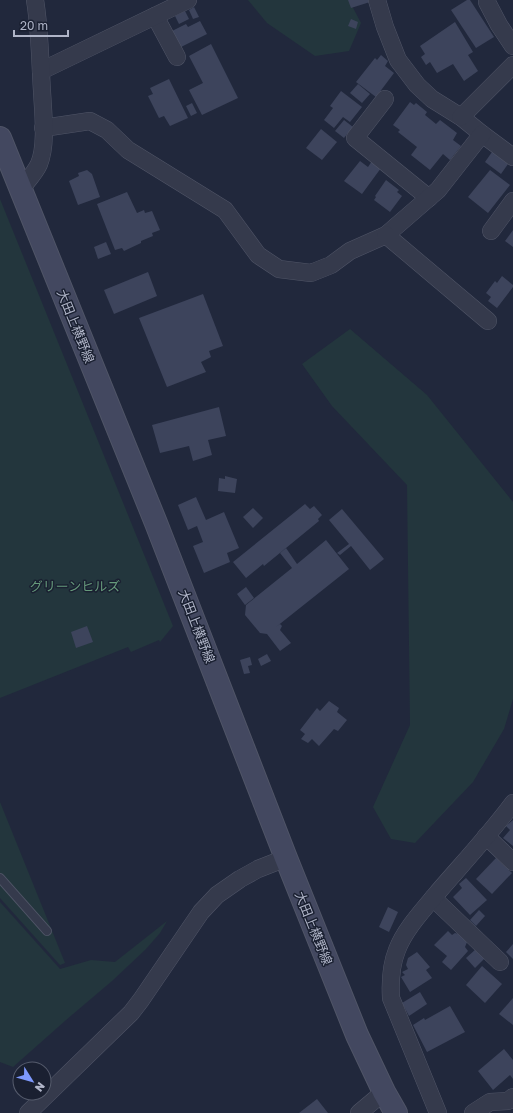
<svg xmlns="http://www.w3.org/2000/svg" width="513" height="1113" viewBox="0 0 513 1113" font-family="'Golos Text','Noto Sans JP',sans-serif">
<rect width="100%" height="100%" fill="#21283c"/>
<g fill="#23363d">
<path d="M248,0H349L361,23L349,51L315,56L267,23Z"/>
<path d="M0,199L173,626L160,642L159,640L131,652L128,647L0,698Z"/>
<path d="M350,329L427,395L513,502V699L504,729L473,782L415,843L391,839L373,807L410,725L407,485L332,406L302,364Z"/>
<path d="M0,802L65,963L60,965L0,898Z"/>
<path d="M0,902L60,969L91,960L115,962L167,921L160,933L146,949L112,981L66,1020L13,1067L0,1062Z"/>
</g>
<g fill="#3d445c">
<path d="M348,0H369L370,2L351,8Z"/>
<path d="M467,0H470L494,37L476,48L451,10Z"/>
<path d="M194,7L199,17L193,19L189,10Z"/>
<path d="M185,11L189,19L179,24L175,16Z"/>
<path d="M351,19L358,22L356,29L348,26Z"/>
<path d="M200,21L207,34L181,47L172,31L186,24L188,27Z"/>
<path d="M455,22L473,52L468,55L478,71L464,81L453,64L437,73L430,62L426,65L421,57L425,54L420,46Z"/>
<path d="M211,44L238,98L202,115L189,90L203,83L189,56Z"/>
<path d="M381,55L388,61L385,66L394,73L376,97L356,82L375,58L377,60Z"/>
<path d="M169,79L188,118L170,126L164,116L159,118L148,96L153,94L150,88Z"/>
<path d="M358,84L370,94L362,103L350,93Z"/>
<path d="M341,91L362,107L350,122L343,117L334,128L324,120L333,108L330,106Z"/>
<path d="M410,102L414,105L416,103L427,112L425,115L436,124L440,120L457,133L453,140L461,146L450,160L443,154L430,170L411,155L417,147L398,132L400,130L393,125Z"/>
<path d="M192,103L197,113L191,116L186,106Z"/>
<path d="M344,120L353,127L344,138L335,131Z"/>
<path d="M321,129L337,142L322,160L306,148Z"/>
<path d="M492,152L508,164L501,174L485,162Z"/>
<path d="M360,161L368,167L372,161L381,168L362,194L344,181Z"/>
<path d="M87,170L92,174L100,197L78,205L69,181L79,176L78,173Z"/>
<path d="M490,170L510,185L488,213L468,197Z"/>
<path d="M386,180L399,190L397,192L402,196L390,212L374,200L376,197L375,196Z"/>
<path d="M127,192L137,213L144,210L145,213L152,211L160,230L152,233L153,236L141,241V243L124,251L122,248L115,250L97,204Z"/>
<path d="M513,230V247L505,241Z"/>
<path d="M106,242L111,254L98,259L94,247Z"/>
<path d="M148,272L157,296L114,314L104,290Z"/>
<path d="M502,276L513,285V287L497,308L488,301L491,297L486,293L495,281L497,283Z"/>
<path d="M203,294L223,346L209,351L211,357L201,362L206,372L167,387L139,318Z"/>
<path d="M219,407L226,436L208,440L212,455L193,461L189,446L160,453L152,425Z"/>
<path d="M225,476L237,479L235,493L218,491L219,478L225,479Z"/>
<path d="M196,497L206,520L224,512L239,548L227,553L230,562L204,573L193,546L203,542L197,526L188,530L178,505Z"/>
<path d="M305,504L310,509L314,506L322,515L318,519L319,521L264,566L263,564L246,578L233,562Z"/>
<path d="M253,508L263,518L253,528L243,517Z"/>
<path d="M342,509L384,559L370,570L351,546L340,555L337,553L349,544L329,520Z"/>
<path d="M326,540L349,569L276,627L280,624L282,626L280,630L291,643L280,651L267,634L260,633L245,615L246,605L292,568L280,553L286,548L297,564Z"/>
<path d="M246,587L254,598L245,605L237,594Z"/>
<path d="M87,626L93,642L76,648L71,632Z"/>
<path d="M267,654L271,661L261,666L258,659Z"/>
<path d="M250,657L252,665L248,666L250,673L244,674L240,660Z"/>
<path d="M329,701L339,708L337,712L347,720L338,731L334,729L319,746L312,739L308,743L301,739L305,734L300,730L317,708L320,711Z"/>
<path d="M513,820V846L503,838L510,830L506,826Z"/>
<path d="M496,858L512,873L492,894L476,879Z"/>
<path d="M466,878L487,900L470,915L453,897L462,888L459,884Z"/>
<path d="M388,907L398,912L389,932L379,927Z"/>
<path d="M479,910L485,916L476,926L470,920Z"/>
<path d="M448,931L452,935L455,933L462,935L467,942L465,947L468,951L451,970L442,962L447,956L434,945Z"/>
<path d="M513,944V959L506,952Z"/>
<path d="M476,949L485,958L475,968L466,958Z"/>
<path d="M417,952L430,967L426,970L432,978L410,992L401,977L405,975L402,972L408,969L406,965L408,958Z"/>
<path d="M482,966L502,984L485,1003L466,985Z"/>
<path d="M420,992L427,1004L409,1016L402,1003Z"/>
<path d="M513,998V1025L499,1014Z"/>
<path d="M450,1006L465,1032L427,1052L413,1025L424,1018L425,1020Z"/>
<path d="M504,1049L513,1060V1079L510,1075L493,1090L478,1071Z"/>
<path d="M317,1099L328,1113H299Z"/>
</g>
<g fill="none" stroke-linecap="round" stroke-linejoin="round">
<g stroke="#505567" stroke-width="10">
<path id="lane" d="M0,878L47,931"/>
</g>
<g stroke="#505567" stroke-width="18">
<g id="street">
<path d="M377,0L385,27L398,60L417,85L432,99L461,117L482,134L513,157"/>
<path d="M487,2L499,25L513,46"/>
<path d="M155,16L177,57"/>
<path d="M41,71L188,0"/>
<path d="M385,99L355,138L429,198"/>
<path d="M461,117L513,65"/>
<path d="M43,128L90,121L107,130L128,150L225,210L258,255L279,269L311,273L331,265L350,251L386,235L438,190L482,134"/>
<path d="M21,189C27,181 35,173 39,164C47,145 43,112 42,91C40,61 40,30 35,0"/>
<path d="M491,231L513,201"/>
<path d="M386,235L488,321"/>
<path d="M486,836L513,862"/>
<path d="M433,898L500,962"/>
<path d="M28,1113L131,1013L141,1000L201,912L217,895L240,879L258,869L286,858"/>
<path d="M359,1113L384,1092"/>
<path d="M438,1113L391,998C390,981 391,965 397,950C405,929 424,909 438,892C463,863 490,834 513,803"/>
<path d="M473,1113L490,1102L508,1101L513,1097"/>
</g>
</g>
<g stroke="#505567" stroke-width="24">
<path id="secondary" d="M0,138L156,523L286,858L357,1035L384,1092L396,1113"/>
</g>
<use href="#lane" stroke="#353a4c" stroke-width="8"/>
<use href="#street" stroke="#353a4c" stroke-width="17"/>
<use href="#secondary" stroke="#434860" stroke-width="22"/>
</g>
<g text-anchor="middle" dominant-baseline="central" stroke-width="3" stroke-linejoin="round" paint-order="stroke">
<g font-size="13" fill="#b0b5c8" stroke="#1a2031">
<text transform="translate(76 326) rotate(68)">大田上横野線</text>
<text transform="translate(197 626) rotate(69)">大田上横野線</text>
<text transform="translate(314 928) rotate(68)">大田上横野線</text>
</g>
<g font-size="13" fill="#669a7b" stroke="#1a2031">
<text x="75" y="586">グリーンヒルズ</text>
</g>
</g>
<g transform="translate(32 1081) rotate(127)"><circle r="19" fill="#1a2031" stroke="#565c6d"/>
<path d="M0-3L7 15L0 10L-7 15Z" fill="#7f9afe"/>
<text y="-6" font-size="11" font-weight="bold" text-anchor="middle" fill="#b0b5c8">N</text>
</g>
<path d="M14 30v6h54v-6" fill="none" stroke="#b0b5c8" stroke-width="2"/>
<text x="20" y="30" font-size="12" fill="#b0b5c8" stroke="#1a2031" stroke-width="3" paint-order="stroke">20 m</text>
</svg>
